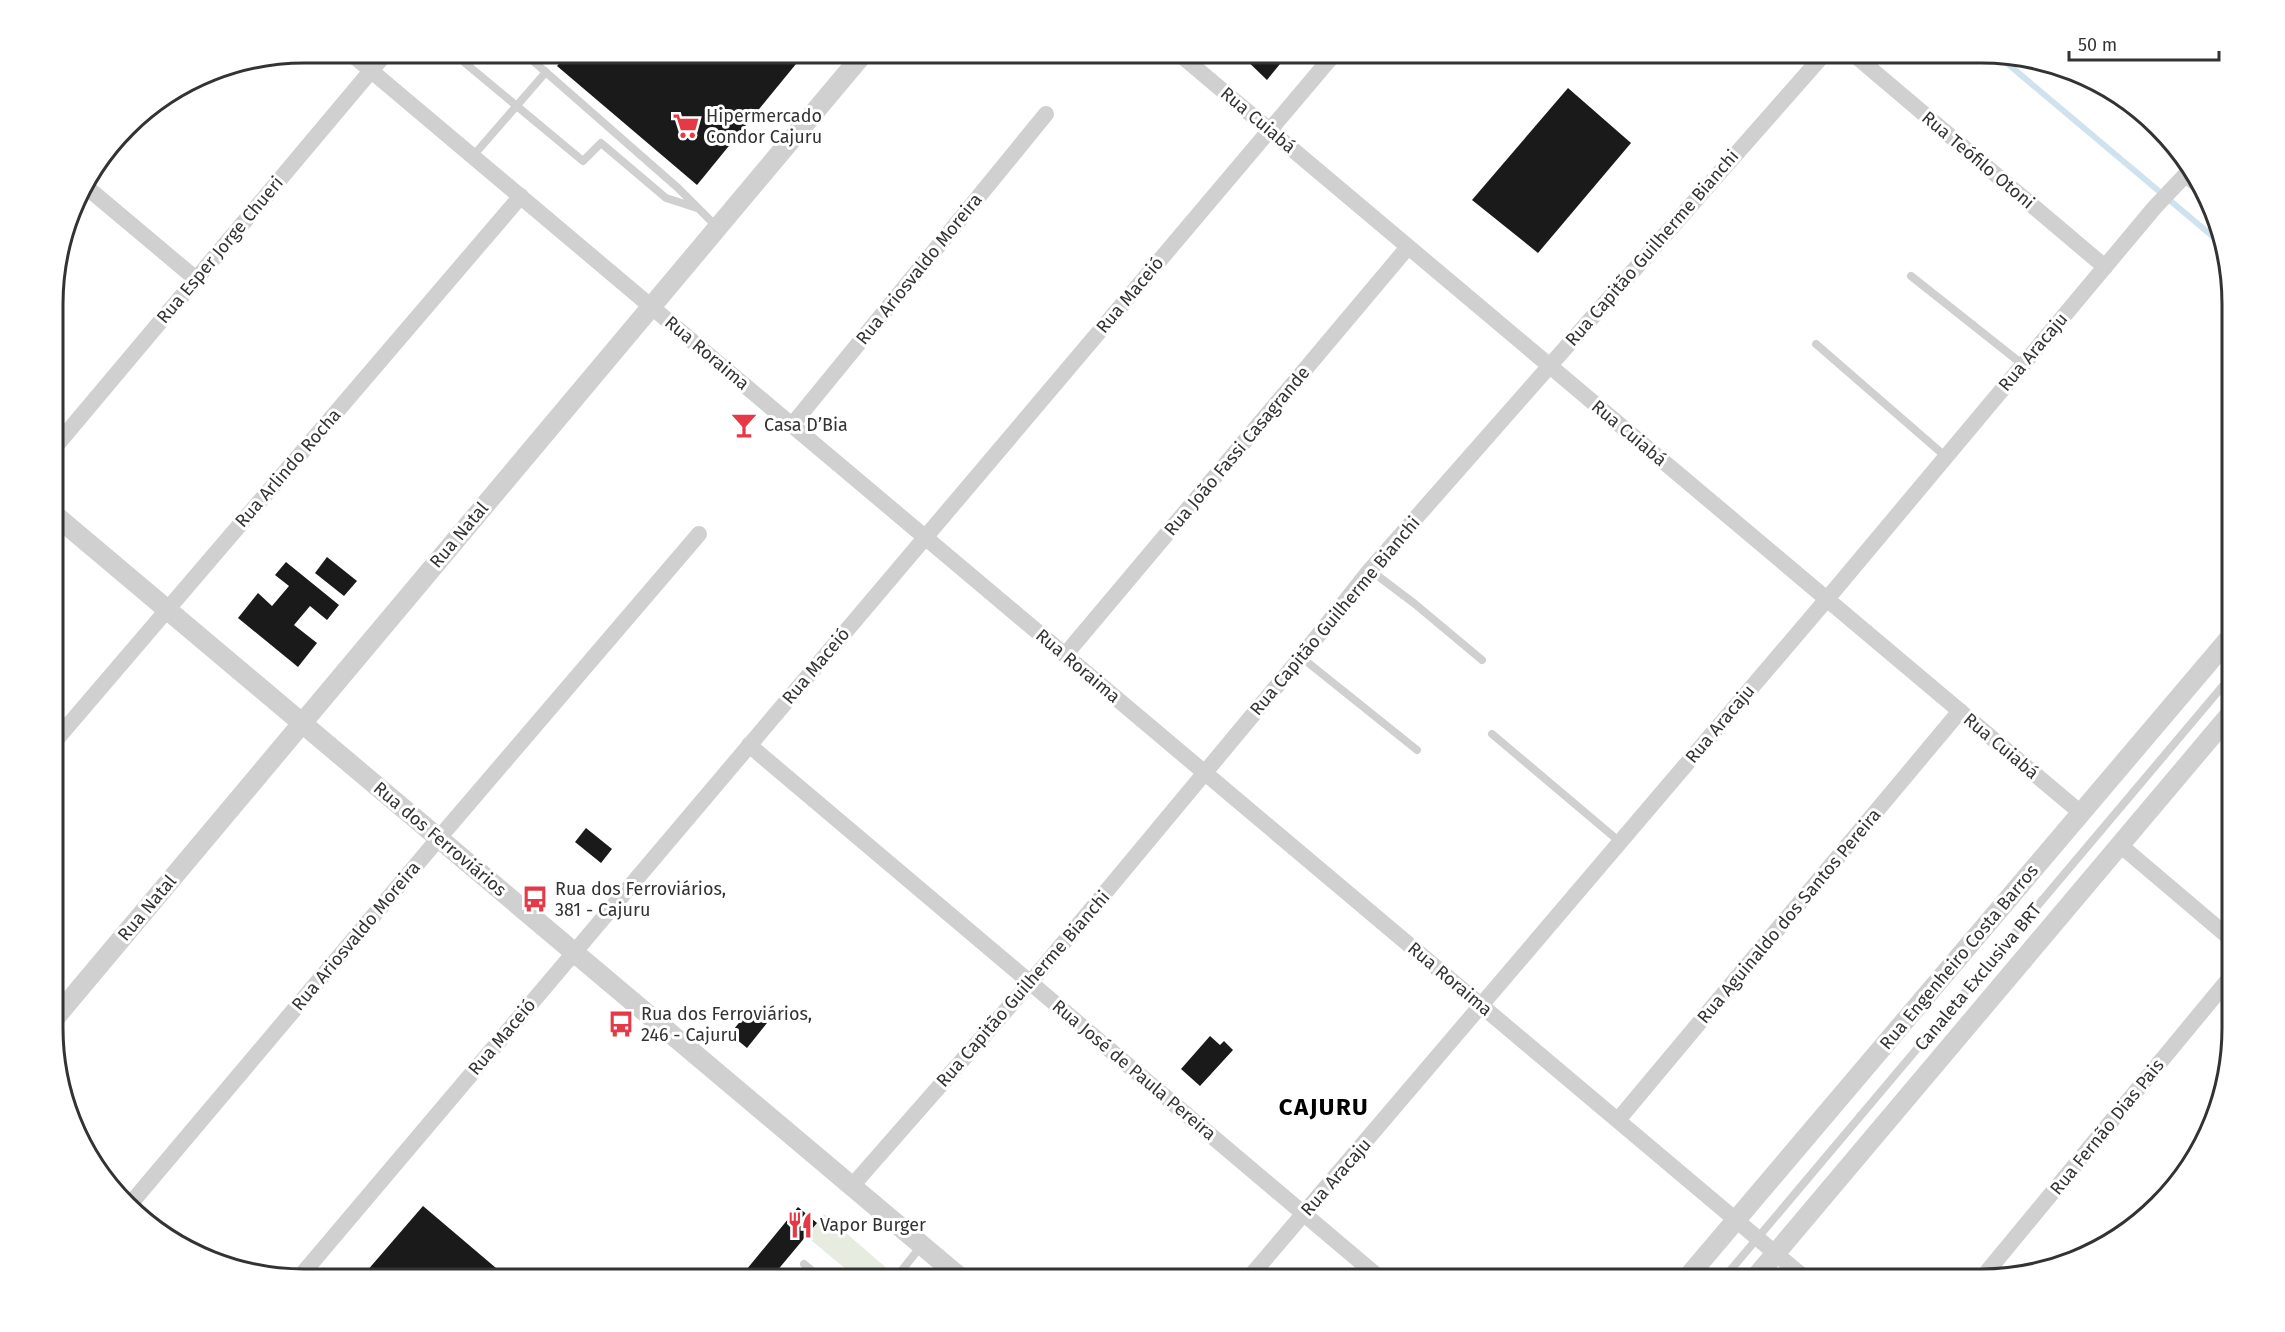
<svg xmlns="http://www.w3.org/2000/svg" width="2285" height="1332" viewBox="0 0 2285 1332" font-family="'Fira Sans',sans-serif">
<rect width="100%" height="100%" fill="#fff"/>
<path fill="#e6ecdf" d="M824,1214L890,1271L883,1279H858L806,1236Z"/>
<g fill="none" stroke-linecap="round" stroke-linejoin="round">
<path stroke="#cfe2ee" stroke-width="6" d="M1996,54L2217,240"/>
</g>
<g fill="#1a1a1a">
<path d="M568,53H805L697,185L557,66Z"/>
<path d="M1239,53H1289L1267,80Z"/>
<path d="M1568,88L1631,143L1538,253L1472,200Z"/>
<path d="M327,557L357,581L344,596L315,573Z"/>
<path d="M286,562L339,605L327,620L310,606L294,625L317,643L298,667L238,618L258,593L272,606L289,586L275,575Z"/>
<path d="M586,828L612,849L601,863L575,842Z"/>
<path d="M750,1009L767,1023L747,1048L730,1034Z"/>
<path d="M1210,1036L1220,1045L1224,1041L1233,1050L1200,1086L1181,1069Z"/>
<path d="M423,1206L496,1268L486,1279H360Z"/>
<path d="M798,1207L817,1223L776,1272L786,1279H747L742,1275Z"/>
</g>
<g fill="none" stroke-linecap="round" stroke-linejoin="round">
<g stroke="#d0d0d0" stroke-width="8">
<path d="M473,53L465,63L583,161L601,143L666,198L697,208"/>
<path d="M524,53L678,188L717,227"/>
<path d="M473,156L546,72"/>
<path d="M1911,276L2022,364"/>
<path d="M1816,344L1945,456"/>
<path d="M1370,570L1415,604L1482,660"/>
<path d="M1301,657L1417,750"/>
<path d="M1492,734L1620,842"/>
<path d="M804,1264L822,1279"/>
<path d="M895,1279L921,1246"/>
<path d="M1723,1279L2232,675"/>
</g>
<g stroke="#d0d0d0" stroke-width="16">
<path d="M350,53L1806,1279"/>
<path d="M1178,53L2081,813"/>
<path d="M1852,53L2105,267"/>
<path d="M2186,175L2202,188"/>
<path d="M84,185L196,279"/>
<path d="M792,425L1046,114"/>
<path d="M55,447L386,53"/>
<path d="M1065,655L1408,247"/>
<path d="M55,741L521,196"/>
<path d="M749,745L1381,1279"/>
<path d="M2120,845L2232,940"/>
<path d="M1618,1120L1960,711"/>
<path d="M852,1186L1030,983L1301,657L1370,570L1825,53"/>
<path d="M132,1202L439,838L699,534"/>
<path d="M298,1279L1335,53"/>
<path d="M1248,1279L1827,599L2155,207L2191,169"/>
<path d="M1981,1279L2232,975"/>
</g>
<g stroke="#d0d0d0" stroke-width="20">
<path d="M55,515L962,1279"/>
<path d="M55,1018L864,53"/>
<path d="M1686,1279L2232,635"/>
<path d="M1754,1279L2232,712"/>
</g>
</g>
<defs>
<g id="supermarket-bare" transform="scale(2.07)"><path d="M-6-5.5h2.5l.6 2H6L4.5 2H-2.5L-4.4-4H-6ZM-1.5 3.2a1.3 1.3 0 1 0 .1 0ZM3 3.2a1.3 1.3 0 1 0 .1 0Z" fill="#e63946" stroke="#fff" stroke-width="2.5" paint-order="stroke"/></g>
<g id="bar-bare" transform="scale(2.07)"><path d="M-6-5H6L.8 .8V4.5H3.5V6h-7V4.5H-.8V.8Z" fill="#e63946" stroke="#fff" stroke-width="2.5" paint-order="stroke"/></g>
<g id="bus-bare" transform="scale(2.07)"><path d="M-5-6H5V4H4V6H2V4H-2V6H-4V4H-5ZM-3.5-4V0h7V-4ZM-3.5 1.2v1.5H-2V1.2ZM2 1.2v1.5H3.5V1.2Z" fill="#e63946" stroke="#fff" stroke-width="2.5" paint-order="stroke"/></g>
<g id="restaurant-bare" transform="scale(2.07)"><path d="M-5-6h1v4h1v-4h1v4h1v-4h1v5L-1.5 .5V6h-2V.5L-5-1ZM5-6V6H3V1.5H1.5Q1.5-4 5-6Z" fill="#e63946" stroke="#fff" stroke-width="2.5" paint-order="stroke"/></g>
</defs>
<g fill-rule="evenodd">
<use href="#supermarket-bare" x="686" y="126"/>
<use href="#bar-bare" x="744" y="425"/>
<use href="#bus-bare" x="535" y="899"/>
<use href="#bus-bare" x="621" y="1024"/>
<use href="#restaurant-bare" x="800" y="1225"/>
</g>
<g text-anchor="middle" dominant-baseline="central" stroke-width="6" stroke-linejoin="round" paint-order="stroke">
<g font-size="18" fill="#333" stroke="#fff" text-anchor="start">
<text x="706" y="116">Hipermercado<tspan x="706" dy="21">Condor Cajuru</tspan></text>
<text x="764" y="425">Casa D’Bia</text>
<text x="555" y="889">Rua dos Ferroviários,<tspan x="555" dy="21">381 - Cajuru</tspan></text>
<text x="641" y="1014">Rua dos Ferroviários,<tspan x="641" dy="21">246 - Cajuru</tspan></text>
<text x="820" y="1225">Vapor Burger</text>
</g>
<g font-size="18" fill="#333" stroke="#fff">
<text transform="translate(1258 120) rotate(40)">Rua Cuiabá</text>
<text transform="translate(1978 160) rotate(40)">Rua Teófilo Otoni</text>
<text transform="translate(1652 248) rotate(-49)">Rua Capitão Guilherme Bianchi</text>
<text transform="translate(220 250) rotate(-50)">Rua Esper Jorge Chueri</text>
<text transform="translate(919 269) rotate(-51)">Rua Ariosvaldo Moreira</text>
<text transform="translate(1130 295) rotate(-50)">Rua Maceió</text>
<text transform="translate(2033 352) rotate(-50)">Rua Aracaju</text>
<text transform="translate(707 353) rotate(40)">Rua Roraima</text>
<text transform="translate(1629 433) rotate(40)">Rua Cuiabá</text>
<text transform="translate(1237 451) rotate(-50)">Rua João Fassi Casagrande</text>
<text transform="translate(288 468) rotate(-49)">Rua Arlindo Rocha</text>
<text transform="translate(459 535) rotate(-50)">Rua Natal</text>
<text transform="translate(1335 616) rotate(-50)">Rua Capitão Guilherme Bianchi</text>
<text transform="translate(816 666) rotate(-50)">Rua Maceió</text>
<text transform="translate(1078 666) rotate(40)">Rua Roraima</text>
<text transform="translate(1720 724) rotate(-50)">Rua Aracaju</text>
<text transform="translate(2001 746) rotate(40)">Rua Cuiabá</text>
<text transform="translate(440 839) rotate(40)">Rua dos Ferroviários</text>
<text transform="translate(147 908) rotate(-50)">Rua Natal</text>
<text transform="translate(1789 916) rotate(-50)">Rua Aguinaldo dos Santos Pereira</text>
<text transform="translate(356 936) rotate(-50)">Rua Ariosvaldo Moreira</text>
<text transform="translate(1959 957) rotate(-50)">Rua Engenheiro Costa Barros</text>
<text transform="translate(1978 977) rotate(-50)">Canaleta Exclusiva BRT</text>
<text transform="translate(1450 979) rotate(40)">Rua Roraima</text>
<text transform="translate(1023 989) rotate(-49)">Rua Capitão Guilherme Bianchi</text>
<text transform="translate(502 1037) rotate(-50)">Rua Maceió</text>
<text transform="translate(1134 1070) rotate(40)">Rua José de Paula Pereira</text>
<text transform="translate(2107 1127) rotate(-51)">Rua Fernão Dias Pais</text>
<text transform="translate(1336 1177) rotate(-49)">Rua Aracaju</text>
</g>
<g font-size="24" font-weight="bold" letter-spacing="1.5" fill="#000" stroke="#fff">
<text x="1324" y="1107">CAJURU</text>
</g>
</g>
<path d="M0 0H2285V1332H0ZM304 63H1981A241 241 0 0 1 2222 304V1028A241 241 0 0 1 1981 1269H304A241 241 0 0 1 63 1028V304A241 241 0 0 1 304 63Z" fill="#fff" fill-rule="evenodd"/>
<path fill="none" stroke="#333" stroke-width="3" d="M304 63H1981A241 241 0 0 1 2222 304V1028A241 241 0 0 1 1981 1269H304A241 241 0 0 1 63 1028V304A241 241 0 0 1 304 63Z"/>
<path d="M2069 51v9h150v-9" fill="none" stroke="#333333" stroke-width="3"/>
<text x="2078" y="51" font-size="18" fill="#333333" stroke="#ffffff" stroke-width="4.5" paint-order="stroke">50 m</text>
</svg>
